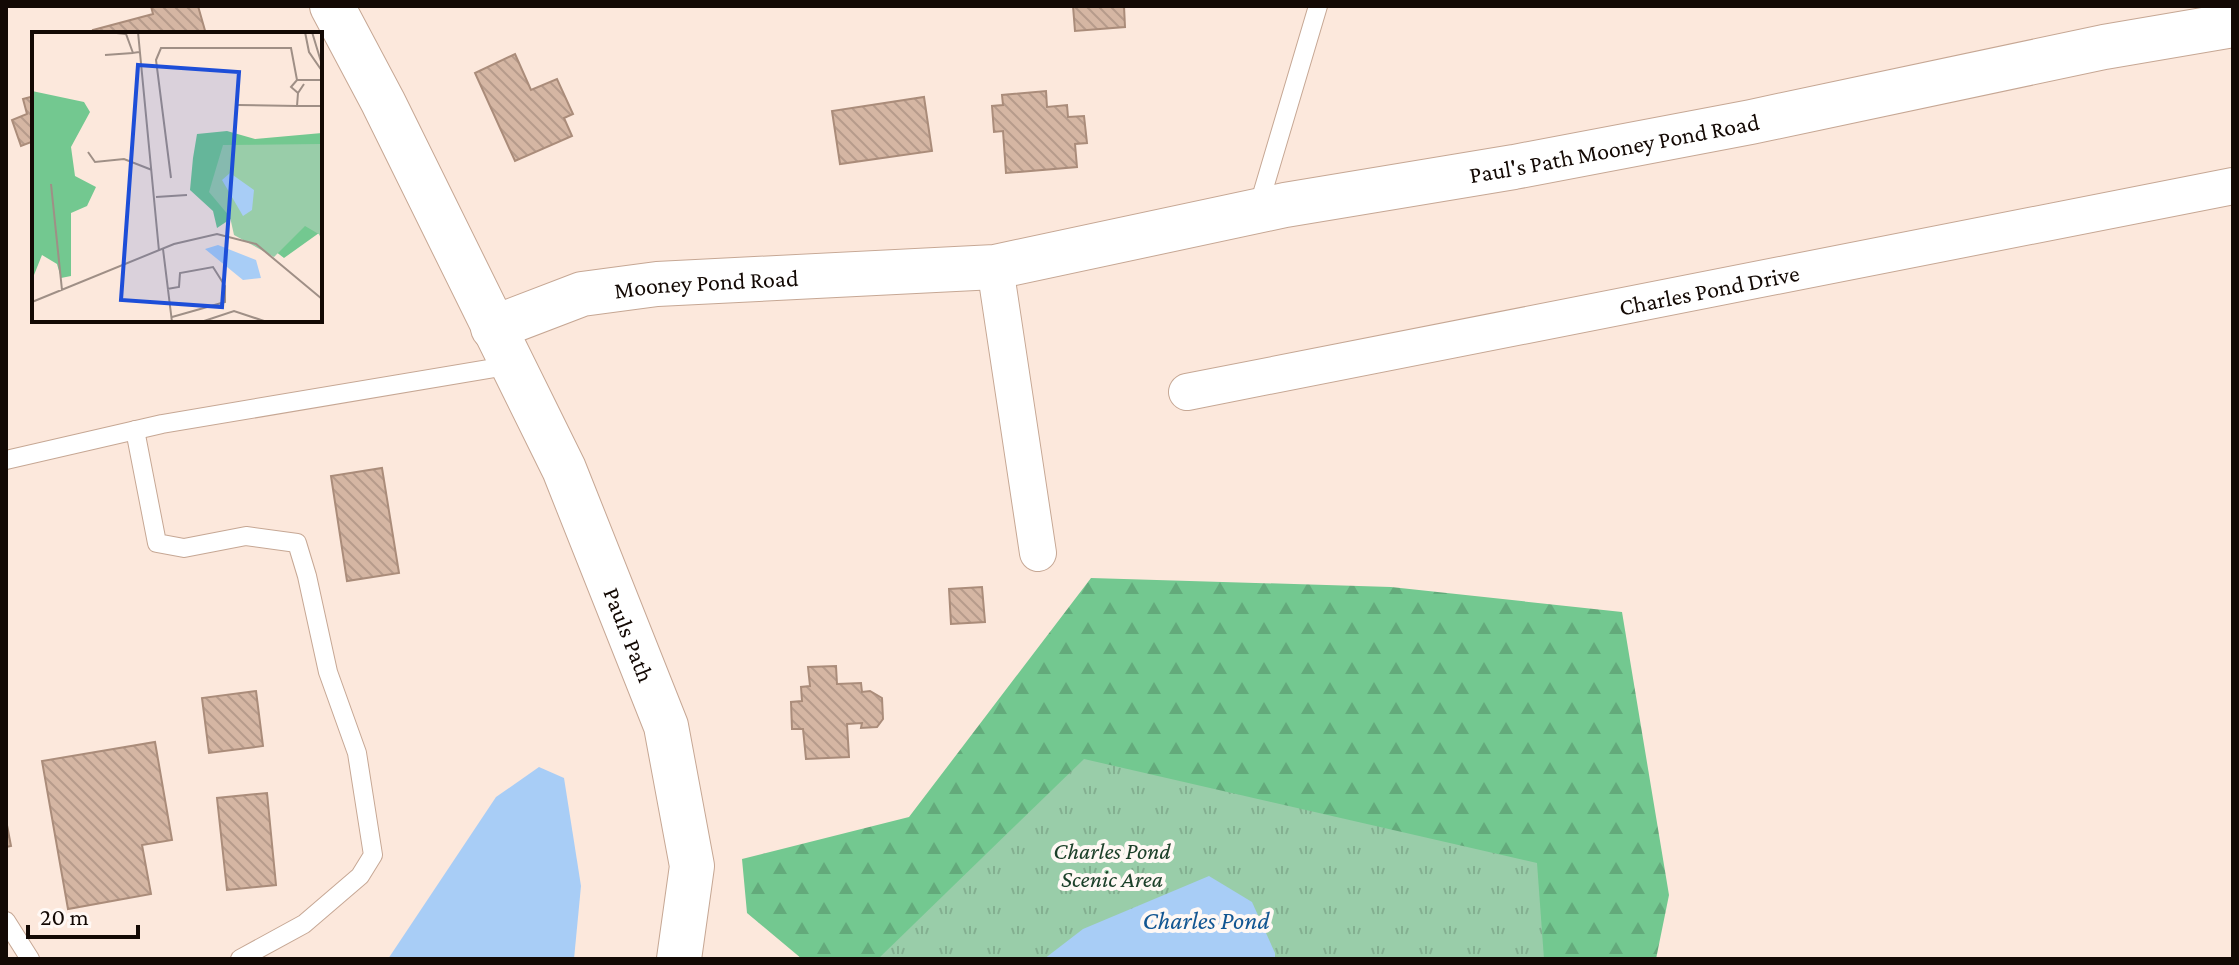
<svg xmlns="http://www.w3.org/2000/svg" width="2239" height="965" viewBox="0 0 2239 965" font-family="'Crimson Pro',serif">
<defs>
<pattern id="forest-firs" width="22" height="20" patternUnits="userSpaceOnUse" patternTransform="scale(2)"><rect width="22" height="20" fill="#73c890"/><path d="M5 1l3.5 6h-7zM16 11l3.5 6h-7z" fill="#63aa7b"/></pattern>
<pattern id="park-tufts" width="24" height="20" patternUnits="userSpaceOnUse" patternTransform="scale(2)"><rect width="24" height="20" fill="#99cda9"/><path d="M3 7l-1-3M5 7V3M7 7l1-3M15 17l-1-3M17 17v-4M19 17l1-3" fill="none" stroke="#83af90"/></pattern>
<pattern id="building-back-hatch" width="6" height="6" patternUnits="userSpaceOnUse" patternTransform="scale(2)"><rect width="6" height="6" fill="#d5b6a3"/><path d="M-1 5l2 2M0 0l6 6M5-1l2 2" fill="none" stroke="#b69b8b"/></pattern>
</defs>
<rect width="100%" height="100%" fill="#fce8dc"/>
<path fill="url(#forest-firs)" d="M1091,578L1391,587L1622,612L1669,895L1656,959H802L747,913L742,859L909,817Z"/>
<path fill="url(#park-tufts)" d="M1084,759L1537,863L1544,959H878Z"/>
<g fill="#a8cdf6">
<path d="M539,767L564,778L581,886L574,959H388L496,797Z"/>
<path d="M1209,876L1252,902L1275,953V959H1044L1083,929Z"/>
</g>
<g fill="url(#building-back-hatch)" stroke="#aa8c7a" stroke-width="2">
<path d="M151,6H198L206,34H94L93,30L153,14Z"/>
<path d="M1073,6H1124L1125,27L1075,31Z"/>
<path d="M515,54L531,90L557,79L573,114L564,118L572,136L515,161L475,73Z"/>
<path d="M1046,91L1047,107L1067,105L1068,117L1084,116L1087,143L1075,144L1077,167L1006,173L1003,131L994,132L992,106L1003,105L1002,95Z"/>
<path d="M34,96V151L31,142L21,146L12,120L27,114L23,99Z"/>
<path d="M924,97L932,151L840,164L832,111Z"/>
<path d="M382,468L399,573L347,581L331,476Z"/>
<path d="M982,587L985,622L951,624L949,589Z"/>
<path d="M836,666L837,684L861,683L862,692L870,691L882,698L883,719L877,727L861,728L862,723L847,724L849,757L806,759L803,729H792L791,702L802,701L801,687L810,686L808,667Z"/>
<path d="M256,691L263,746L209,753L202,698Z"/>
<path d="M155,742L172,840L142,845L151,894L68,909L42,761Z"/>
<path d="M267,793L276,885L227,890L217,798Z"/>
<path d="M6,820L11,846L6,847Z"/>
</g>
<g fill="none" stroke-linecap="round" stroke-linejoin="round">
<g stroke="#c6a794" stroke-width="20">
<g id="service">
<path d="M1258,208L1318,6"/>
<path d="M135,430L157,543L184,548L246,536L297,543L307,576L328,672L357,753L373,855L360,876L304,924L240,959"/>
<path d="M6,460L162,424L512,365"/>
<path d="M6,921L30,959"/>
</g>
</g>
<g stroke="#c6a794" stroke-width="38">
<g id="minor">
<path d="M995,267L1038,553"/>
<path id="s1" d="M1187,392L2233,186"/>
</g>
</g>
<g stroke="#c6a794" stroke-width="46">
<g id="tertiary">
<path id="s2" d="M332,6L383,102L564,469L666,726L692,866L679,959"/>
<path id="s3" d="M493,328L582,294L657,284L995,267L1285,205L1514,167L1751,122L2104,47L2233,25"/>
</g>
</g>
<use href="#service" stroke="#fff" stroke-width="18"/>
<use href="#minor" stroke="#fff" stroke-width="36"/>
<use href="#tertiary" stroke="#fff" stroke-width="44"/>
</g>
<g text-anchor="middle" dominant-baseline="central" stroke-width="8" stroke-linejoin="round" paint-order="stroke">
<g font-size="24" fill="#130904" stroke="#fff8f4">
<text stroke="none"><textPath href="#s3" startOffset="1140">Paul's Path Mooney Pond Road</textPath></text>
<text stroke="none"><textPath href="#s3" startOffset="220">Mooney Pond Road</textPath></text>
<text stroke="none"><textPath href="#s1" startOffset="532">Charles Pond Drive</textPath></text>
<text stroke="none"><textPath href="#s2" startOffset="696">Pauls Path</textPath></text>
</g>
<g font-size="24" font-style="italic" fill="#1c4029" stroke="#fff8f4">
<text x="1112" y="850">Charles Pond<tspan x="1112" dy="28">Scenic Area</tspan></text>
</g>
<g font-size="26" font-style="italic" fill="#125692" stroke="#fff8f4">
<text x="1206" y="920">Charles Pond</text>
</g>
</g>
<g transform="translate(32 32)">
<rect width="290" height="290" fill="#fce8dc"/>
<path d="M0,59L52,70L58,80L39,115L43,144L64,155L55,174L39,181V244L29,246L25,232L10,223L0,248ZM195,99L223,107L290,101V212L287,201L252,226L200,186L185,196L181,179L158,158L161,126L165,102Z" fill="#73c890"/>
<path d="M290,112V204L273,194L242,225L202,203L198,185L177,160L191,113Z" fill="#99cda9"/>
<path d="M198,141L222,158L220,178L211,184L190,148ZM186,213L224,228L229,246L211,248L173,217Z" fill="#a8cdf6"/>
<path fill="none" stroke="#9f8f86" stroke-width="2" d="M75,0L94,2L101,21L107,20M106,0L127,219M273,0L277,20L290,39M280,0L290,33M73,23L101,21M272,52L266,61L259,55L265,48H290M206,73L265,74L266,61M265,74H290M56,120L63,130L92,127L120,138M139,146L124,28L129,16H259L265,48M19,152L30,258M124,165L155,163M131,217L140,290M135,257L147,255L148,241L181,235L193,254V270L140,285M0,270L142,212L185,202L224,212L290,267M169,290L202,279L235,290"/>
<path fill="#1d4ed8" fill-opacity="0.15" stroke="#1d4ed8" stroke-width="4" d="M106,33L207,40L190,275L89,268Z"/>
<rect width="290" height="290" fill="none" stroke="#130904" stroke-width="4"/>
</g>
<rect width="2239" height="965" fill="none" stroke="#130904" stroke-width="16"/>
<path d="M28 925v12h110v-12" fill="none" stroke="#130904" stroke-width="4"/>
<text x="40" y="925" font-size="24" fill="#130904" stroke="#fff8f4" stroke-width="6" paint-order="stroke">20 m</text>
</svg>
